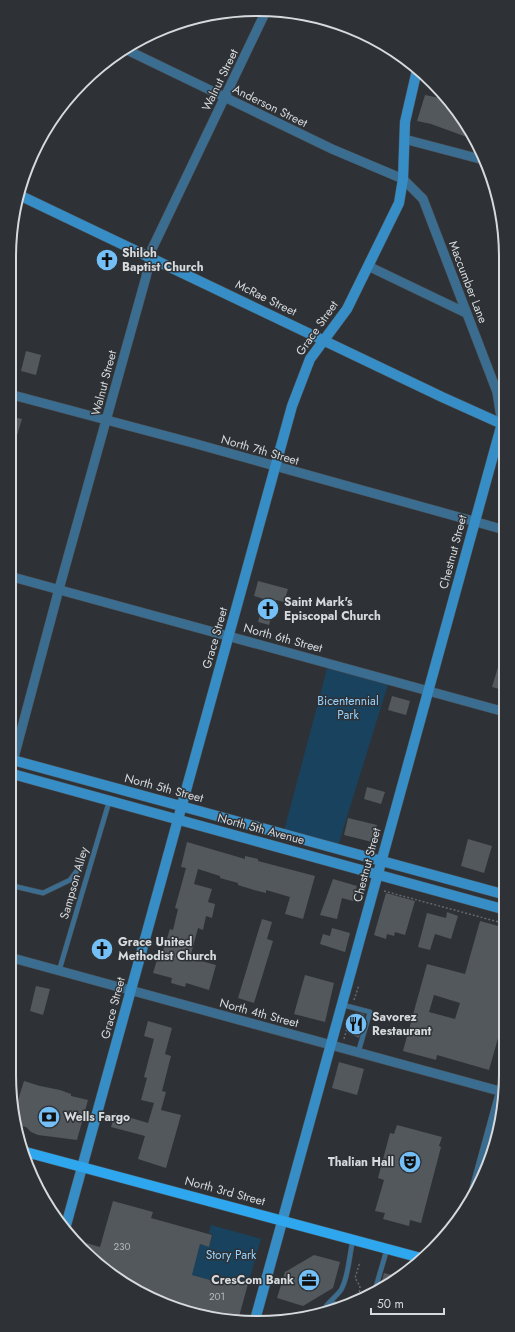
<svg xmlns="http://www.w3.org/2000/svg" width="515" height="1332" viewBox="0 0 515 1332" font-family="Jost,sans-serif">
<rect width="100%" height="100%" fill="#2e3236"/>
<g fill="#19425e">
<path d="M328,665L389,681L338,846L284,831Z"/>
<path d="M211,1225L261,1239L248,1284L219,1276L217,1282L192,1275L200,1244L209,1247L213,1234L209,1233Z"/>
</g>
<g fill="#53585c" fill-rule="evenodd">
<path d="M425,95L449,100L475,140L431,124L417,121Z"/>
<path d="M26,351L41,355L36,375L21,371Z"/>
<path d="M9,416L22,419L11,455L9,454Z"/>
<path d="M258,581L288,589L284,602L276,600L269,625L258,622L264,599L254,596Z"/>
<path d="M503,651H505V682L503,690L492,687Z"/>
<path d="M392,696L410,701L406,715L388,710Z"/>
<path d="M367,787L385,792L381,804L364,799Z"/>
<path d="M348,818L377,825L372,842L344,835Z"/>
<path d="M468,839L492,846L484,873L461,866Z"/>
<path d="M187,842L245,859V856L258,859V861L315,876L303,919L285,914L290,897L266,890V893L254,890L238,885V883L220,878V876L198,869L194,884L212,889L208,902L215,904L212,918L206,916L203,930L198,928L190,958L216,965L209,990L186,983L185,987L171,983L172,978L153,973L160,950L163,951L170,929L173,930L178,909L175,908L186,868L181,867Z"/>
<path d="M333,879L357,886L353,901L342,898L337,919L320,915Z"/>
<path d="M386,893L415,901L405,935L395,932L394,936L387,934L386,939L374,935Z"/>
<path d="M447,912L458,916L451,939L435,934L430,950L418,947L427,913L446,918Z"/>
<path d="M262,919L272,922L267,939L273,941L254,1003L238,998Z"/>
<path d="M480,921L506,928V1010L489,1070L437,1055L436,1060L403,1051L427,964L465,974ZM434,995L460,1003L455,1019L429,1012Z"/>
<path d="M332,928L350,933L345,952L320,944L323,934L330,936Z"/>
<path d="M305,975L334,983L325,1022L294,1014Z"/>
<path d="M36,986L50,989L43,1015L30,1011Z"/>
<path d="M356,1012L364,1014L365,1017L359,1038L348,1033L353,1013L355,1014Z"/>
<path d="M148,1021L172,1028L165,1054L171,1056L162,1091L166,1092L161,1110L181,1115L166,1168L138,1159L145,1136L111,1127L115,1113L148,1123L154,1103L141,1100L147,1078L144,1077L154,1039L144,1036Z"/>
<path d="M339,1062L364,1069L357,1095L332,1088Z"/>
<path d="M24,1081L40,1086L60,1090L71,1094V1096L88,1100L77,1140L38,1135L31,1132L26,1127L17,1125L15,1109Z"/>
<path d="M397,1125L442,1137L439,1146L441,1147L421,1223L410,1220L409,1226L383,1219L385,1213L375,1211L384,1180L378,1178L390,1133L394,1134Z"/>
<path d="M113,1201L153,1212L151,1218L212,1235L209,1247L200,1244L192,1275L217,1282L219,1276L248,1284L238,1320L225,1321L133,1290L72,1239L100,1247Z"/>
<path d="M314,1255L340,1262L333,1288L303,1306L277,1298L285,1272Z"/>
<path d="M384,1273L400,1277L395,1281L380,1288Z"/>
</g>
<g fill="none" stroke-linecap="round" stroke-linejoin="round">
<g stroke="#4c5054" stroke-width="5.5">
<g id="lane">
<path d="M9,885L43,893L70,880L82,864"/>
<path d="M59,971L109,802"/>
<path d="M343,1005L370,1012L358,1053"/>
<path d="M375,1290L387,1249"/>
<path d="M331,1303L339,1305"/>
<path d="M323,1311C325,1305 336,1297 341,1290C349,1276 349,1255 353,1240"/>
</g>
</g>
<g stroke="#4c5054" stroke-width="10">
<g id="street">
<path d="M127,50L332,149L403,179L423,199L497,392L502,424"/>
<path d="M404,139L484,160"/>
<path d="M368,266L466,313"/>
<path d="M9,394L193,443L505,530"/>
<path d="M9,576L505,712"/>
<path d="M9,776L59,589L146,277L152,249L265,13"/>
<path d="M9,957L503,1092"/>
<path d="M474,1189L506,1072"/>
</g>
</g>
<g stroke="#4c5054" stroke-width="11">
<g id="secondary">
<path d="M19,195L442,397L502,424"/>
<path d="M9,759L506,895"/>
<path d="M9,773L506,910"/>
<path d="M65,1229L292,406L310,359L347,309L399,203L403,179L405,122L417,70"/>
<path d="M255,1320L504,416"/>
</g>
</g>
<g stroke="#4c5054" stroke-width="11">
<path id="primary" d="M22,1151L421,1258"/>
</g>
<g stroke="#64676b" stroke-width="1.5" stroke-dasharray="2 2" stroke-linecap="butt">
<path d="M384,891L506,924"/>
<path d="M354,1000L359,985"/>
<path d="M344,1039L351,1014"/>
<path d="M359,1296L360,1286L355,1278L360,1262"/>
</g>
<use href="#lane" stroke="#3b6d91" stroke-width="4.5"/>
<use href="#street" stroke="#3b6d91" stroke-width="9"/>
<use href="#secondary" stroke="#378ec6" stroke-width="10"/>
<use href="#primary" stroke="#2ea7ef" stroke-width="10"/>
</g>
<defs>
<g id="church-disc" transform="scale(1.15)"><circle r="9.5" fill="#74c0f6" stroke="#2e3236"/><path d="M-1.2-6h2.4v3.5h3.3v2.4h-3.3V6h-2.4V-.1h-3.3v-2.4h3.3Z" fill="#111"/></g>
<g id="restaurant-disc" transform="scale(1.15)"><circle r="9.5" fill="#74c0f6" stroke="#2e3236"/><path d="M-5-6h1v4h1v-4h1v4h1v-4h1v5L-1.5 .5V6h-2V.5L-5-1ZM5-6V6H3V1.5H1.5Q1.5-4 5-6Z" fill="#111"/></g>
<g id="bank-disc" transform="scale(1.15)"><circle r="9.5" fill="#74c0f6" stroke="#2e3236"/><path d="M-6-4H6V4H-6ZM0-2.3a2.3 2.3 0 1 0 0 4.6a2.3 2.3 0 1 0 0-4.6Z" fill="#111"/></g>
<g id="theatre-disc" transform="scale(1.15)"><circle r="9.5" fill="#74c0f6" stroke="#2e3236"/><path d="M-5-5.5Q0-4 5-5.5V0Q5 5 0 6Q-5 5-5 0ZM-3.3-2.5H-1v1.5H-3.3ZM1-2.5H3.3v1.5H1ZM-2.8 1Q0 5.5 2.8 1Z" fill="#111"/></g>
<g id="office-disc" transform="scale(1.15)"><circle r="9.5" fill="#74c0f6" stroke="#2e3236"/><path d="M-6-3h4V-5.5h4V-3h4V5H-6ZM-1-4.5V-3h2v-1.5ZM-6 0V1H6V0Z" fill="#111"/></g>
</defs>
<g fill-rule="evenodd">
<use href="#church-disc" x="107" y="260"/>
<use href="#church-disc" x="268" y="609"/>
<use href="#church-disc" x="102" y="949"/>
<use href="#restaurant-disc" x="356" y="1024"/>
<use href="#bank-disc" x="49" y="1117"/>
<use href="#theatre-disc" x="410" y="1162"/>
<use href="#office-disc" x="309" y="1280"/>
</g>
<g text-anchor="middle" dominant-baseline="central" stroke-width="3" stroke-linejoin="round" paint-order="stroke">
<g font-size="10" fill="#b6babc">
<text x="122" y="1246">230</text>
<text x="217" y="1296">201</text>
</g>
<g font-size="12" fill="#d7dadc" stroke="#2e3236">
<text transform="translate(220 80) rotate(-64)">Walnut Street</text>
<text transform="translate(270 106) rotate(26)">Anderson Street</text>
<text transform="translate(468 282) rotate(69)">Maccumber Lane</text>
<text transform="translate(266 298) rotate(26)">McRae Street</text>
<text transform="translate(317 328) rotate(-55)">Grace Street</text>
<text transform="translate(104 383) rotate(-75)">Walnut Street</text>
<text transform="translate(260 450) rotate(16)">North 7th Street</text>
<text transform="translate(453 552) rotate(-75)">Chestnut Street</text>
<text transform="translate(215 638) rotate(-74)">Grace Street</text>
<text transform="translate(283 638) rotate(15)">North 6th Street</text>
<text transform="translate(164 788) rotate(15)">North 5th Street</text>
<text transform="translate(261 829) rotate(15)">North 5th Avenue</text>
<text transform="translate(367 865) rotate(-75)">Chestnut Street</text>
<text transform="translate(74 883) rotate(-74)">Sampson Alley</text>
<text transform="translate(113 1008) rotate(-75)">Grace Street</text>
<text transform="translate(259 1013) rotate(15)">North 4th Street</text>
<text transform="translate(225 1191) rotate(15)">North 3rd Street</text>
</g>
<g font-size="12" font-weight="bold" fill="#d7dadc" stroke="#2e3236" text-anchor="start">
<text x="122" y="253">Shiloh<tspan x="122" dy="14">Baptist Church</tspan></text>
<text x="284" y="602">Saint Mark's<tspan x="284" dy="14">Episcopal Church</tspan></text>
<text x="118" y="942">Grace United<tspan x="118" dy="14">Methodist Church</tspan></text>
<text x="372" y="1017">Savorez<tspan x="372" dy="14">Restaurant</tspan></text>
<text x="64" y="1117">Wells Fargo</text>
<text x="394" y="1162" text-anchor="end">Thalian Hall</text>
<text x="294" y="1280" text-anchor="end">CresCom Bank</text>
</g>
<g font-size="12" fill="#98d3fe" stroke="#2e3236">
<text x="348" y="701">Bicentennial<tspan x="348" dy="14">Park</tspan></text>
<text x="231" y="1255">Story Park</text>
</g>
</g>
<path d="M0 0H515V1332H0ZM257 16H258A241 241 0 0 1 499 257V1075A241 241 0 0 1 258 1316H257A241 241 0 0 1 16 1075V257A241 241 0 0 1 257 16Z" fill="#2e3236" fill-rule="evenodd"/>
<path fill="none" stroke="#d7dadc" stroke-width="2" d="M257 16H258A241 241 0 0 1 499 257V1075A241 241 0 0 1 258 1316H257A241 241 0 0 1 16 1075V257A241 241 0 0 1 257 16Z"/>
<path d="M371 1308v6h73v-6" fill="none" stroke="#d7dadc" stroke-width="2"/>
<text x="377" y="1308" font-size="12" fill="#d7dadc" stroke="#2e3236" stroke-width="3" paint-order="stroke">50 m</text>
</svg>
